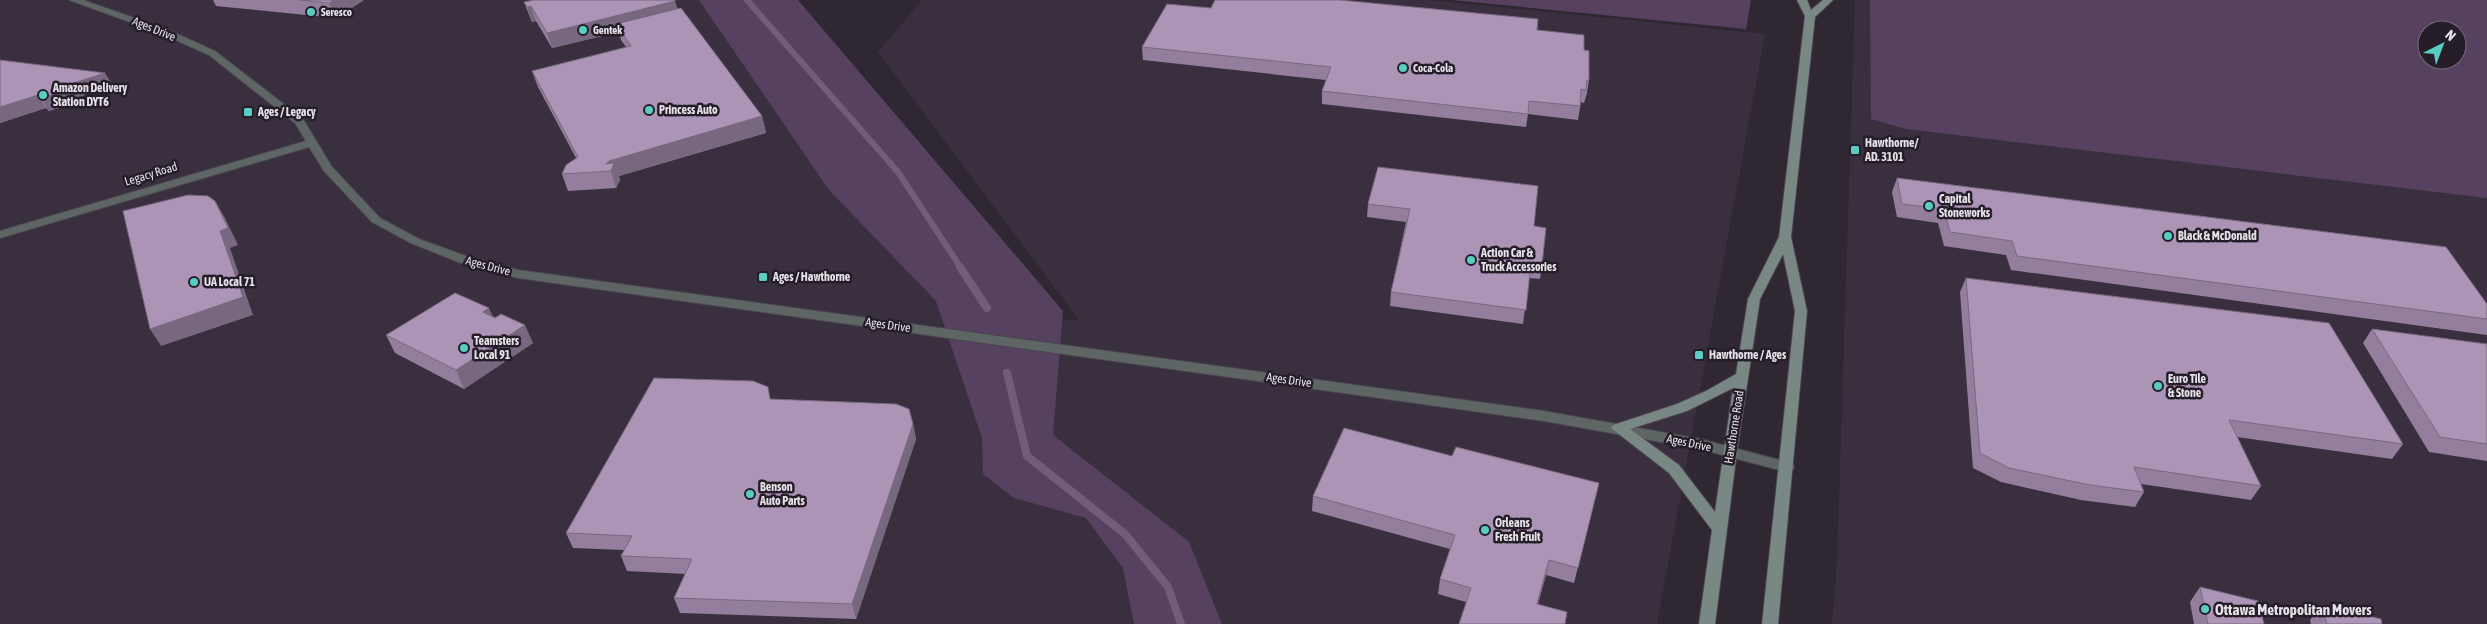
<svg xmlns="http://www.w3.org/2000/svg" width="2487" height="624" viewBox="0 0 2487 624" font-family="'Asap Condensed',sans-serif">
<rect width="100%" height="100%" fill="#2f2732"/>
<g fill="#3a2f3f" fill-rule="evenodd">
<path d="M0,0H710L954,314L1079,320L878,52L922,0H1429L1765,34L1657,624H0Z"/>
<path d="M1855,0H2487V624H1832L1837,561ZM2427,30H2457V60H2427Z"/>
</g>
<g fill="#564260" fill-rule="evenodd">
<path d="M699,0H798L1063,311L1053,435L1189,542L1222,624H1134L1123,568L1086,518L1014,498L983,474L982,438L936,301L829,190Z"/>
<path d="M1451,0H1751L1746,29Z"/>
<path d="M1870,0H2487V198L1906,129L1871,119ZM2427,30H2457V60H2427Z"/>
</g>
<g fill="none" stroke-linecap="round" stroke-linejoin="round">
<path stroke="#715c7c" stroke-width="6" d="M747,0L898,172L961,268"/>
<g stroke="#715c7c" stroke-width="8">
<path d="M960,267L987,308"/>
<path d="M1007,373L1027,456L1125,534L1168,587L1181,624"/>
</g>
<g stroke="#4c454f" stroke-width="2">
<path id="street" d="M69,0H83L166,29L215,51L303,119L332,167L380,218L419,239L466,256L518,270L1544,411L1700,439L1787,462L1792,463L1794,467L1792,471L1787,472L1700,449L1544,421L518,278L458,262L411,243L372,222L324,171L309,147L0,238V231L306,141L295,123L209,55L160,33Z"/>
</g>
<g stroke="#4c454f" stroke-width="2">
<path id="secondary" d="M1797,0H1807L1811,10L1823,0H1833L1815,17L1791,237L1807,311L1778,624H1762L1795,311L1783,254L1760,299L1737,451L1715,624H1699L1712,530L1669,473L1611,428L1613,425L1677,404L1706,391L1736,374L1748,299L1779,237L1805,16ZM1733,388L1715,512L1679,465L1630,429L1687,411Z"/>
</g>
<use href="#street" fill="#5d6664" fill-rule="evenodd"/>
<use href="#secondary" fill="#798785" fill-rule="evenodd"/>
</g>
<g fill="#937f9d">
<path d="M213,0H364L336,18L216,6Z"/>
<path d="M524,2L678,9L762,116L766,133L619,176L620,180L616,188L568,191L562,174L576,158L538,87L532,71L626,47L621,40L619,32L552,48L536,21L532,22Z"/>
<path d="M1211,8L1537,30L1584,50L1589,80L1587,93L1584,103L1581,102L1578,120L1528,114L1526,127L1322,104V91L1326,80L1143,60L1142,47Z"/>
<path d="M0,60L113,86L60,103L62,107L49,111L46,108L0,123Z"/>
<path d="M1378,167L1534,226L1542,265L1540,279L1529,278L1523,324L1390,306L1391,292L1406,222L1367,217L1368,204Z"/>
<path d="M1897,178L2487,304V335L2011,270L2006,255L1944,246L1938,223L1897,217L1892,192Z"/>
<path d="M1966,278L2403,444L2392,459L2237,437L2261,486L2251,500L2141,484L2144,492L2135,507L2081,500L2001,482L1973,468L1960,292Z"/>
<path d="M493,316L533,343L464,389L395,353L386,335Z"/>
<path d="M2372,329L2487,344V461L2429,452L2363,343Z"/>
<path d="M771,400L913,424L916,439L856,619L680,613L674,598L686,574L627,571L621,556L624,550L573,548L566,533Z"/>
<path d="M1452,456L1599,483L1574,583L1546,575L1538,604L1466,602L1438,594L1440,579L1450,549L1312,511L1313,496Z"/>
<path d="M2200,587L2264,624H2194L2190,602Z"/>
<path d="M2321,605L2382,624H2311L2310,620Z"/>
</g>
<g fill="#78687f">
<path d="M334,0H364L336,18L329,3Z"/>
<path d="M675,1L680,16L616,24L619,32L552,48L547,33Z"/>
<path d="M531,6L536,21L532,22L527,7Z"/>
<path d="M105,73L113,86L60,103L62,107L49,111L41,98L52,90Z"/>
<path d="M38,95L46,108L0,123V107Z"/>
<path d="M762,116L766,133L619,176L620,180L616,188L611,171L606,164L609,161Z"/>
<path d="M215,201L225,218L238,245L230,248L253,315L161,346L150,329L220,231Z"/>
<path d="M489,308L497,326L483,312Z"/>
<path d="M525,325L533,343L464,389L456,370Z"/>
<path d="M913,424L916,439L856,619L852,604Z"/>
<path d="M1549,560L1546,575L1534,619L1537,604Z"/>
</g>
<g fill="#ab94b6" stroke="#78687f">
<path d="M300,0H334L329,3Z"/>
<path d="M534,0H675V1L547,33L531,6L527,7L524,2Z"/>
<path d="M1215,0H1340L1538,19L1537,30L1584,35V50L1589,51V80H1587L1586,90L1581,89L1580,106L1529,101L1528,114L1322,91L1331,67L1142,47L1167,4L1211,8Z"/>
<path d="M681,8L762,116L609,161L606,164L614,163L611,171L562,174L566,165L578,157L532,71L631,46L616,24Z"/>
<path d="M0,60L105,73L52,90L54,94L41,98L38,95L0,107Z"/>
<path d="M1378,167L1538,186L1534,226L1546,228L1542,265L1531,263L1526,310L1391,292L1410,209L1368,204Z"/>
<path d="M1897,178L2446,247L2487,304V319L2017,256L2012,241L1950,232L1944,209L1902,204Z"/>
<path d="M188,195L208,196L215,201L228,228L220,231L243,297L150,329L123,211Z"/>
<path d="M1966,278L2329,323L2403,444L2229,420L2261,486L2134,467L2144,492L2090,485L2009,468L1980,453Z"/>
<path d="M455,293L489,308L483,312L495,318L501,314L525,325L456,370L386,335Z"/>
<path d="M2372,329L2487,344V444L2440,437Z"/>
<path d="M654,378L753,381L768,387L770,399L896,404L909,409L913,424L852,604L674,598L692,559L621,556L632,536L566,533Z"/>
<path d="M1344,428L1452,456L1456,447L1599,483L1578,568L1549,560L1537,604L1567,612L1565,624H1459L1471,588L1440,579L1455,535L1313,496Z"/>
<path d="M2200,587L2258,601L2264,624H2208Z"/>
<path d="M2321,605L2381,619L2382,624H2327Z"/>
</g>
<g fill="#57cec1" stroke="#251d28" stroke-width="2">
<circle cx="311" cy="12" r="5"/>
<circle cx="583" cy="30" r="5"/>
<circle cx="1403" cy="68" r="5"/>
<circle cx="43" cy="95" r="5"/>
<circle cx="649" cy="110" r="5"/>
<rect x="243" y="107" width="10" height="10" rx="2.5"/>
<rect x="1850" y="145" width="10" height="10" rx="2.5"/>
<circle cx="1929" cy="206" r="5"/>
<circle cx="2168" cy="236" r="5"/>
<circle cx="1471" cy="260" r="5"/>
<rect x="758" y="272" width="10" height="10" rx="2.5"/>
<circle cx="194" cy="282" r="5"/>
<circle cx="464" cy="348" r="5"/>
<rect x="1694" y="350" width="10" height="10" rx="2.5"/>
<circle cx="2158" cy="386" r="5"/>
<circle cx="750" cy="494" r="5"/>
<circle cx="1485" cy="530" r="5"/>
<circle cx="2205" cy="609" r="5"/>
</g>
<g text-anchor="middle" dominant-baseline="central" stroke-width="5" stroke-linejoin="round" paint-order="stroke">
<g font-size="11" font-weight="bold" fill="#e6e1e8" stroke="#251d28" text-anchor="start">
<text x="321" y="12">Seresco</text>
<text x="593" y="30">Gentek</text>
<text x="1413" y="68">Coca-Cola</text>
</g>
<g font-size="12" fill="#e6e1e8" stroke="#251d28">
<text transform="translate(154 29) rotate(22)">Ages Drive</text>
<text transform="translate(151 174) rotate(-17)">Legacy Road</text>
<text transform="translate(488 266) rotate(15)">Ages Drive</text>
<text transform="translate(888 325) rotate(8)">Ages Drive</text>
<text transform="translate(1289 380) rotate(8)">Ages Drive</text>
<text transform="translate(1734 427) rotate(-81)">Hawthorne Road</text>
<text transform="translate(1689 443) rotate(12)">Ages Drive</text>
</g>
<g font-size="12" font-weight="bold" fill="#e6e1e8" stroke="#251d28" text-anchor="start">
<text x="53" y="88">Amazon Delivery<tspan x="53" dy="14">Station DYT6</tspan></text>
<text x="659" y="110">Princess Auto</text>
<text x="258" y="112">Ages / Legacy</text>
<text x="1865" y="143">Hawthorne/<tspan x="1865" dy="14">AD. 3101</tspan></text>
<text x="1939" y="199">Capital<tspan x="1939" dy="14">Stoneworks</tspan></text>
<text x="2178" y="236">Black &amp; McDonald</text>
<text x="1481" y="253">Action Car &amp;<tspan x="1481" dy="14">Truck Accessories</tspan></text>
<text x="773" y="277">Ages / Hawthorne</text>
<text x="204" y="282">UA Local 71</text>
<text x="474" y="341">Teamsters<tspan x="474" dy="14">Local 91</tspan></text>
<text x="1709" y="355">Hawthorne / Ages</text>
<text x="2168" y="379">Euro Tile<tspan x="2168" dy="14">&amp; Stone</tspan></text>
<text x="760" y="487">Benson<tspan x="760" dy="14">Auto Parts</tspan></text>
<text x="1495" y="523">Orleans<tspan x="1495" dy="14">Fresh Fruit</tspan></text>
</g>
<g font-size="15" font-weight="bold" fill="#e6e1e8" stroke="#251d28" text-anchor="start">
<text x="2215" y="609">Ottawa Metropolitan Movers</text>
</g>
</g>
<g transform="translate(2442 45) rotate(42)"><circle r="24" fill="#251d28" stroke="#726b75"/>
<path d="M0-4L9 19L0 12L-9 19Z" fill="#57cec1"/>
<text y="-8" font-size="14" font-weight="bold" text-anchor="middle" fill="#e6e1e8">N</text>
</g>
</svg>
